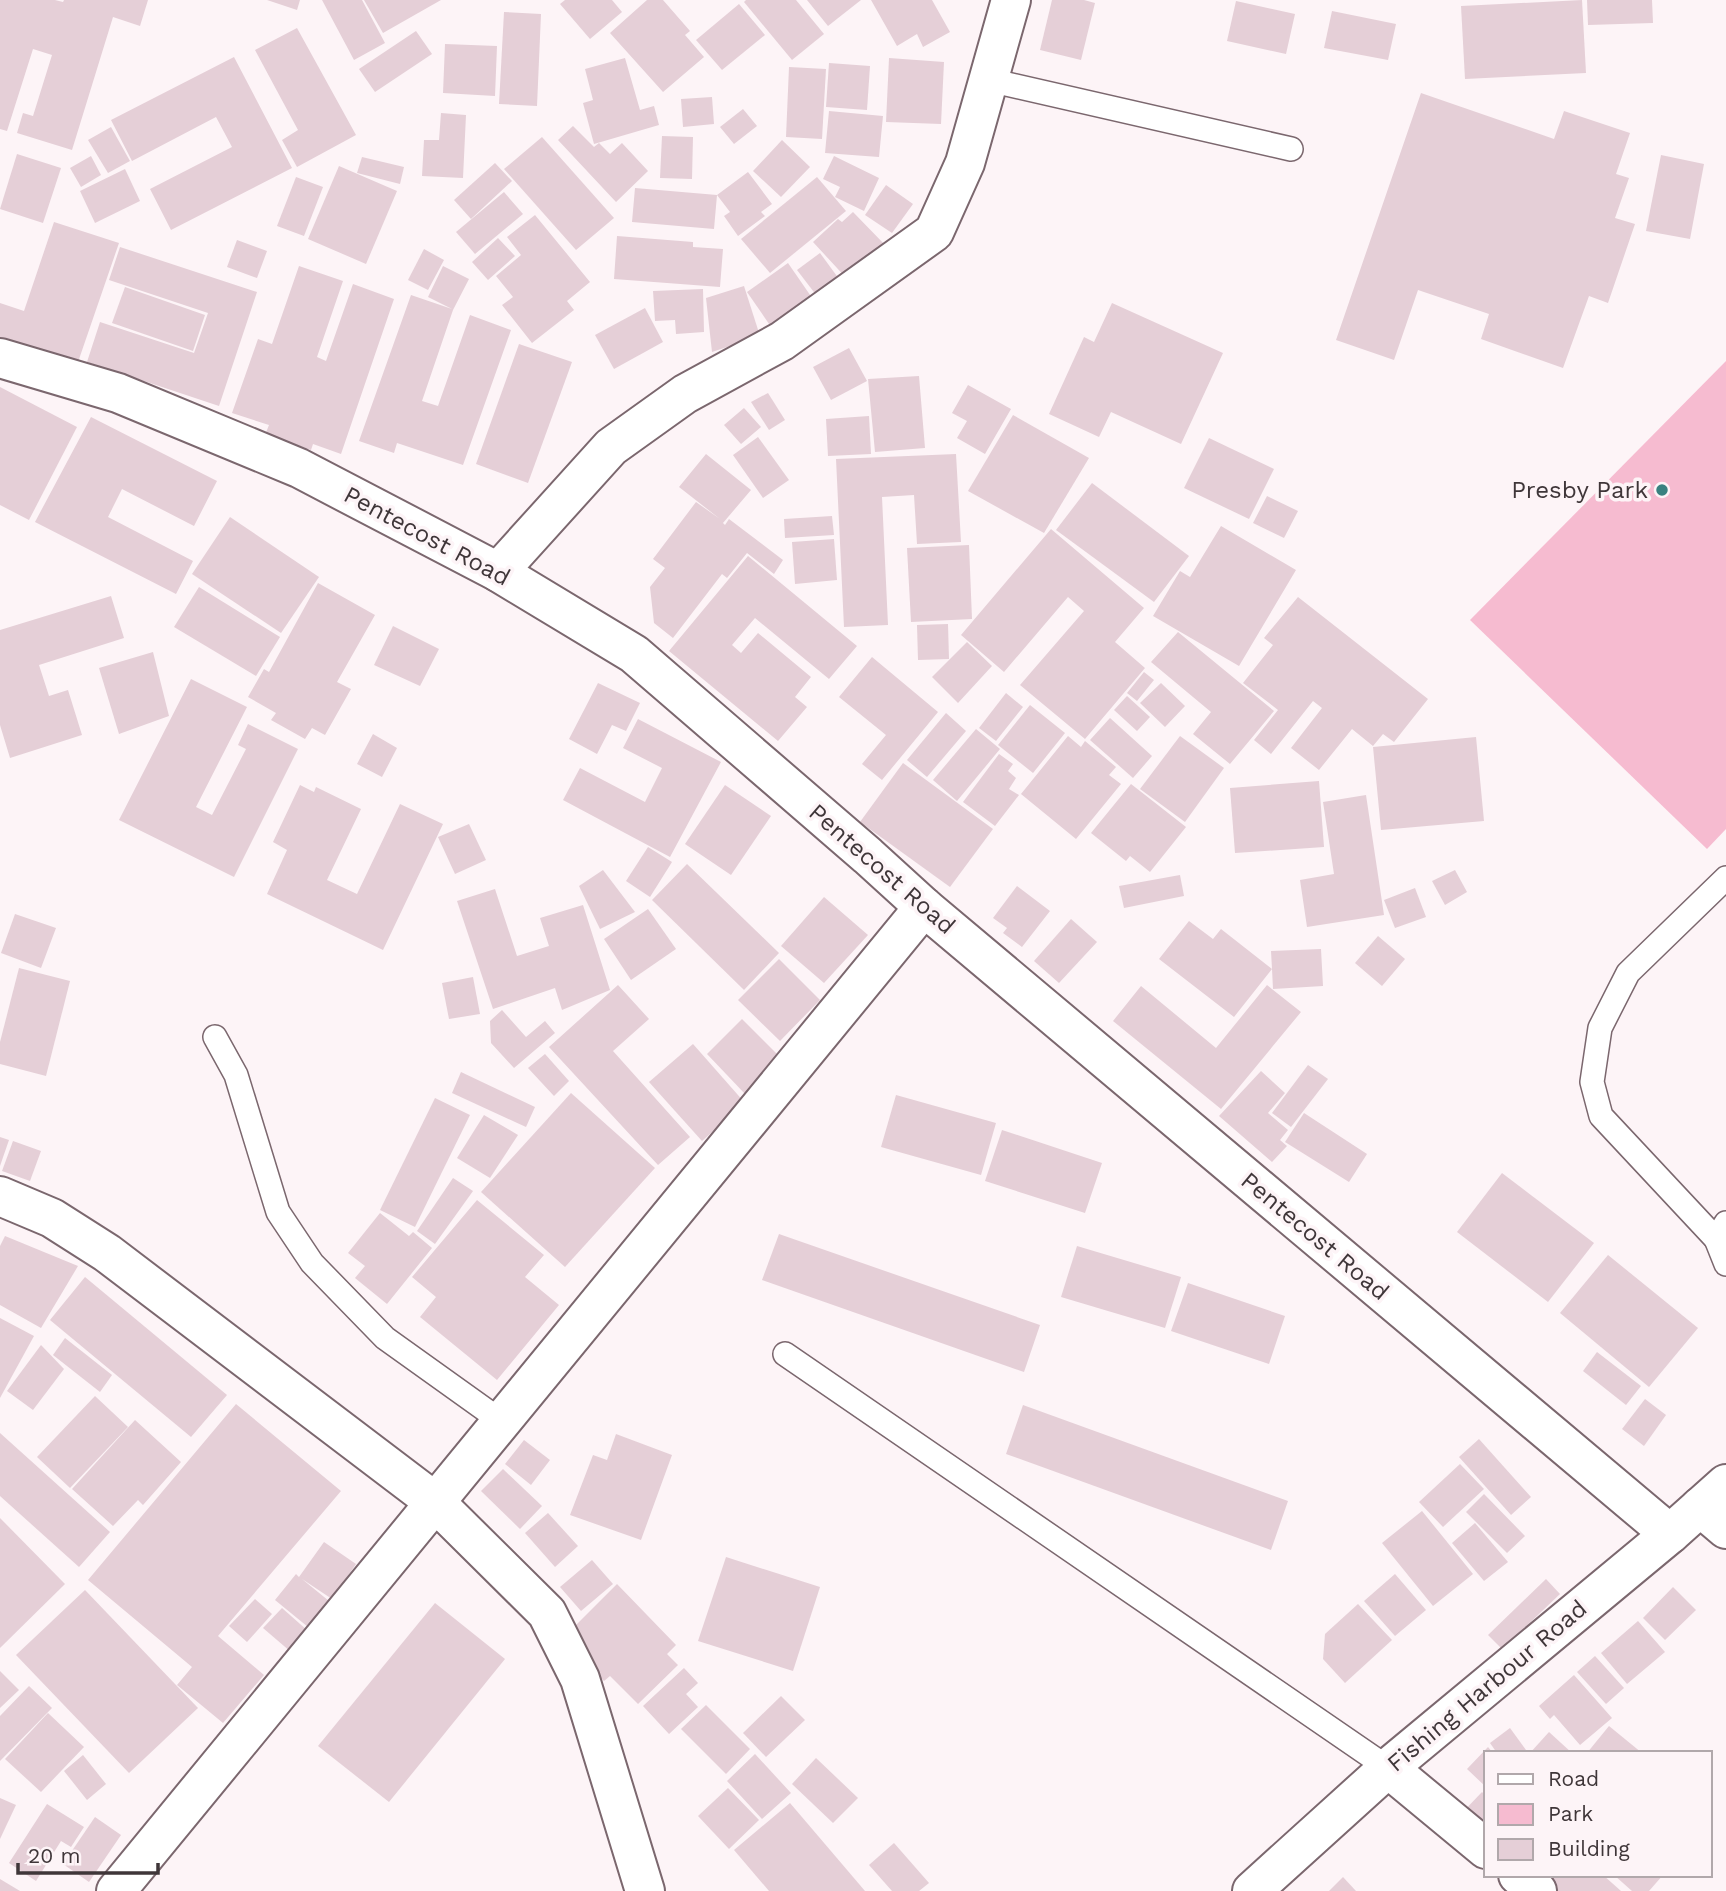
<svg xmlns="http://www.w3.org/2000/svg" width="1726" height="1891" viewBox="0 0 1726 1891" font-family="'Work Sans',sans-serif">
<rect width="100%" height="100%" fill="#fdf4f7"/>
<path fill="#f6bbd0" d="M1726,361V829L1707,849L1470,620Z"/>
<g fill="#e5cfd7">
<path d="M0,0H55L63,2L64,0H148L140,26L113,17L72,150L17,133L23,113L33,116L52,55L33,49L7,131L0,129Z"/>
<path d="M267,0H300L297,10Z"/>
<path d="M322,0H362L385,43L354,60Z"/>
<path d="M364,0H441L383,33Z"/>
<path d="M565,0H612L622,12L590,39L560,4Z"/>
<path d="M647,0H663L690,31L685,35L704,57L663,92L610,33Z"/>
<path d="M746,0H796L824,34L792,60L744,2Z"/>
<path d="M807,0H861L828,26Z"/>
<path d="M871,0H932L950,32L923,47L917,34L897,46Z"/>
<path d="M1052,0H1084L1095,3L1081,60L1040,50Z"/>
<path d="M1582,0L1586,73L1465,79L1461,6Z"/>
<path d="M1587,0H1652L1653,23L1588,25Z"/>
<path d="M1236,1L1295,14L1286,54L1227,41Z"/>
<path d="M739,4L765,35L722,70L696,40Z"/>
<path d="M1332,11L1396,24L1388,60L1324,48Z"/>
<path d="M504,12L541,14L537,106L499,104Z"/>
<path d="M297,28L356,135L297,167L282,140L298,130L255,50Z"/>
<path d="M416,31L432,54L375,92L359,69Z"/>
<path d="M445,44L497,46L495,96L443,93Z"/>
<path d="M234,57L292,168L171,230L150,189L232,147L216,117L132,161L111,120Z"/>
<path d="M625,58L640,110L654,106L659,125L594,144L583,103L593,100L585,69Z"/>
<path d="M889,58L944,62L941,124L886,122Z"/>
<path d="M829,63L870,66L867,110L826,107Z"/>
<path d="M789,67L826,69L822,139L786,137Z"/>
<path d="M1421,93L1554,139L1564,111L1630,133L1616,174L1629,178L1615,218L1635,224L1608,303L1589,296L1563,368L1481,339L1489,314L1418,290L1394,360L1336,340Z"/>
<path d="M712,97L714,124L683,127L681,99Z"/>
<path d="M743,109L757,126L734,144L720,127Z"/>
<path d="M829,111L883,116L879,157L825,153Z"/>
<path d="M441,113L466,115L463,178L422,176L424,140H439Z"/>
<path d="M573,126L594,147L599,143L610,154L622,143L648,171L616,202L558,140Z"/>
<path d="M111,127L130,161L108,173L88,140Z"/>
<path d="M662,136L693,137L692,179L660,178Z"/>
<path d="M542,137L614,218L576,250L504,169Z"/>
<path d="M782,140L810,167L781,197L753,171Z"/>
<path d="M17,154L61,168L43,223L0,209Z"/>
<path d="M1661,155L1704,164L1690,239L1646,231Z"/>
<path d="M91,156L101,175L81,187L70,168Z"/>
<path d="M834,156L879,178L864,211L835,197L840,187L823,179Z"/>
<path d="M362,157L404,167L400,184L357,173Z"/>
<path d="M495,163L512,181L471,219L454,200Z"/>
<path d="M339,166L397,191L366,264L308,239Z"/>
<path d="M125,169L140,201L95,223L80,191Z"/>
<path d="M748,172L772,204L761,212L765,216L738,236L724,216L730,212L717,195Z"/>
<path d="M296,177L323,187L304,236L277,226Z"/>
<path d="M817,177L846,211L770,273L741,239Z"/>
<path d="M886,185L913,204L892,233L865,215Z"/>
<path d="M635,188L717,195L714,229L632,222Z"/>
<path d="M504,192L523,214L475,254L456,232Z"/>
<path d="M853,212L886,246L849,281L813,242L838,219L842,222Z"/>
<path d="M535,215L590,282L567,301L574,310L532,343L502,305L513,297L496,276L521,255L507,237Z"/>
<path d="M54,222L119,243L77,365L0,340V303L24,311Z"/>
<path d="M617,236L693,242V247L723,249L720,287L614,279Z"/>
<path d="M498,238L515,256L488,280L472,262Z"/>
<path d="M237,240L267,251L257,278L227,267Z"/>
<path d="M120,247L257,292L219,406L87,362L100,322L194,353L208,313L109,280Z"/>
<path d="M424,249L444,260L428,290L408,280Z"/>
<path d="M820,253L842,283L820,300L797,270Z"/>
<path d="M788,263L817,305L776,334L747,292Z"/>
<path d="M299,266L343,281L317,357L326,361L353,284L394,299L341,454L313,444L311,450L292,443L290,449L263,440L269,425L232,413L258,339L272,344Z"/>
<path d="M443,266L469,279L453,310L422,401L438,406L470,315L511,330L463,465L397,443L394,453L359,441L411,295L452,309L428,297Z"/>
<path d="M744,286L760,336L712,352L706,298Z"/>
<path d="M125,287L205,315L193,351L112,323Z"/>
<path d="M703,289L704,332L676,334L675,320L655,321L653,291Z"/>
<path d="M1112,303L1223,353L1181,444L1111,412L1099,437L1049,414L1084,337L1094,342Z"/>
<path d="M645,308L663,342L614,369L595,335Z"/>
<path d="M519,344L572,362L528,483L476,464Z"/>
<path d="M849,348L867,381L831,400L813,367Z"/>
<path d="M919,376L925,448L875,452L868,379Z"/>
<path d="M968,385L1011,409L985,454L957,438L967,421L952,413Z"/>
<path d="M0,387L77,427L29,520L0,505Z"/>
<path d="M768,393L785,420L769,430L751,402Z"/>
<path d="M744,408L761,427L741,444L724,425Z"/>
<path d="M1013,415L1089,458L1044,533L968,491Z"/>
<path d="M869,416L871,454L828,456L826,419Z"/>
<path d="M91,417L217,481L194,526L122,489L108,517L193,561L176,594L35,522Z"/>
<path d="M758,437L789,480L763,498L733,455Z"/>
<path d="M1209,438L1274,469L1249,519L1184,488Z"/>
<path d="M706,454L751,490L723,523L725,525L729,519L783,560L774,574L747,553L727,578L722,574L673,638L654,623L650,587L665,568L653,559L696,502L720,519L679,487Z"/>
<path d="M956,454L961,542L917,544L914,495L882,497L888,625L844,627L836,459Z"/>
<path d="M1092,483L1189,556L1154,602L1056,530Z"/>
<path d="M1267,496L1298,511L1284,538L1253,523Z"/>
<path d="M832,516L834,535L785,538L784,519Z"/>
<path d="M230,517L319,577L281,633L192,574Z"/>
<path d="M1221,526L1296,570L1239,666L1153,616L1180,571L1190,577Z"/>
<path d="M1051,529L1144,608L1115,642L1145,668L1085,739L1020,685L1084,611L1068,597L1004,672L961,635Z"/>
<path d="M834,539L837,580L795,584L792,542Z"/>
<path d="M969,545L972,619L911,622L907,548Z"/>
<path d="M748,556L857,646L829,679L755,618L732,645L741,653L758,633L811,677L795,697L807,707L778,741L669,651Z"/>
<path d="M318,583L375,615L337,682L351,689L325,735L312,728L305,739L271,720L276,713L248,697L264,669L269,672Z"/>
<path d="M199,587L280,637L256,676L174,627Z"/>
<path d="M111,596L124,638L39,665L49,696L68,690L82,735L10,758L0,725V630Z"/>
<path d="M1298,597L1428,699L1394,742L1383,734L1373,746L1352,729L1319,770L1291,748L1322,708L1313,701L1271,754L1254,740L1278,710L1243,683L1273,645L1264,638Z"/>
<path d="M948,624L949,659L918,660L917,625Z"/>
<path d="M393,626L439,649L420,686L374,665Z"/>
<path d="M1178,632L1274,711L1230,764L1193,734L1211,712L1151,662Z"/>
<path d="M967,642L992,666L958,703L932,677Z"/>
<path d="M153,652L169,716L119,734L99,668Z"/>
<path d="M872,657L938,712L882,780L862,764L886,735L839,697Z"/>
<path d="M1144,672L1154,680L1137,701L1127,693Z"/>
<path d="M191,679L247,707L196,807L212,815L246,749L238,745L248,724L298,749L234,877L119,820Z"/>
<path d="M598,683L640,703L626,731L612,725L597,754L569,739Z"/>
<path d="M1161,683L1185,706L1165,727L1140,703Z"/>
<path d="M1006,693L1023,707L996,741L979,728Z"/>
<path d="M1127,696L1150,717L1137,731L1114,710Z"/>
<path d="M1030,705L1065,733L1033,773L998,745Z"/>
<path d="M946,713L966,731L927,777L907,760Z"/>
<path d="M1110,718L1152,756L1133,778L1090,740Z"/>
<path d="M638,719L721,762L670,857L563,800L580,768L645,802L662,768L623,748Z"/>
<path d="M976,729L1000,749L957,801L933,780Z"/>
<path d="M373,734L397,748L382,777L357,764Z"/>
<path d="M1068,736L1081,747L1085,741L1116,767L1109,775L1121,784L1076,839L1021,794Z"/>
<path d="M1180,736L1224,768L1185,822L1140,789Z"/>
<path d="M1476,737L1484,821L1381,830L1373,747Z"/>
<path d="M999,754L1013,764L1008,771L1016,778L1009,789L1019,795L995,826L963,802Z"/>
<path d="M903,763L993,829L950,887L860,822Z"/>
<path d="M1319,781L1324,847L1235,853L1230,788Z"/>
<path d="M1131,784L1186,827L1150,872L1130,856L1126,861L1091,833Z"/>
<path d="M300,785L314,792L316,787L361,809L327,880L357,894L400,804L443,824L383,950L267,894L287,850L273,842Z"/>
<path d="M725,785L771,816L731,875L685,844Z"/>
<path d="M1366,795L1384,915L1307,927L1300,880L1334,874L1323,802Z"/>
<path d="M469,824L486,860L455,874L438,837Z"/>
<path d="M648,847L672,862L650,897L626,881Z"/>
<path d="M687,864L779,953L744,990L652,900Z"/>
<path d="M603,870L635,912L600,929L579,886Z"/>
<path d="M1455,870L1467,892L1445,905L1432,881Z"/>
<path d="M1180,875L1184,896L1124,908L1119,886Z"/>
<path d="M1017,886L1050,911L1022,947L1003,933L1007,928L993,918Z"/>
<path d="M1415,888L1426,917L1395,928L1384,900Z"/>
<path d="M495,889L517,956L549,946L540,918L583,905L610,990L562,1010L555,988L493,1009L457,901Z"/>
<path d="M824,897L868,935L824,983L781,946Z"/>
<path d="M648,909L676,949L631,980L604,939Z"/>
<path d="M15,914L56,928L41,968L1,953Z"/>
<path d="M1071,919L1097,942L1059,983L1034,961Z"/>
<path d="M1189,921L1213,939L1221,929L1272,969L1271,951L1321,949L1323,986L1273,989L1272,969L1234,1017L1159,959Z"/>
<path d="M1378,936L1405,959L1382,986L1355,963Z"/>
<path d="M779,959L820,1000L780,1041L738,1000Z"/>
<path d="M19,968L70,981L46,1076L0,1064V1042Z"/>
<path d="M473,977L480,1014L449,1019L442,983Z"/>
<path d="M618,985L649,1019L613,1051L690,1137L658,1165L549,1047Z"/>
<path d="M1267,985L1301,1012L1221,1109L1113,1021L1141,986L1216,1048Z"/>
<path d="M502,1010L526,1037L545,1021L555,1033L514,1068L491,1043L490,1021Z"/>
<path d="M742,1019L782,1059L746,1095L707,1054Z"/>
<path d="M693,1044L745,1103L702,1141L649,1082Z"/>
<path d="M545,1054L569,1081L554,1096L528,1068Z"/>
<path d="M1308,1065L1328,1079L1291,1127L1272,1113Z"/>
<path d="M1261,1071L1285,1093L1268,1113L1288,1130L1280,1140L1287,1146L1272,1162L1219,1116Z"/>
<path d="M461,1072L535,1107L526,1127L452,1093Z"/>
<path d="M571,1093L655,1168L565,1267L481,1192Z"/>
<path d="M896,1095L996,1123L981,1175L881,1147Z"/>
<path d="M435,1098L470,1115L415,1227L380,1210Z"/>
<path d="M1304,1113L1367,1154L1349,1182L1285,1142Z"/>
<path d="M484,1115L518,1135L490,1178L457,1158Z"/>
<path d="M1002,1130L1102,1163L1085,1213L985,1181Z"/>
<path d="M0,1137L9,1140L0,1166Z"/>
<path d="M13,1141L41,1151L30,1181L2,1171Z"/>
<path d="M1502,1173L1594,1243L1548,1302L1457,1232Z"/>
<path d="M453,1178L473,1191L435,1244L417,1231Z"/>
<path d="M477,1200L544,1255L525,1277L559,1305L497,1380L420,1317L436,1297L412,1277Z"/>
<path d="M380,1213L409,1236L413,1232L432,1248L387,1304L355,1278L365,1266L348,1253Z"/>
<path d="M779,1234L1040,1325L1024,1372L762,1280Z"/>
<path d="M5,1236L78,1266L41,1328L0,1305V1246Z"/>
<path d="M1077,1246L1181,1277L1165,1328L1061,1297Z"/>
<path d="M1608,1255L1698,1328L1649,1387L1560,1313Z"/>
<path d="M85,1277L227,1395L191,1437L50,1320Z"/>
<path d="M1188,1283L1285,1316L1269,1364L1171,1331Z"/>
<path d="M0,1318L34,1336L0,1398Z"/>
<path d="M65,1338L112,1375L100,1392L53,1355Z"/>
<path d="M41,1345L64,1369L33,1410L7,1391Z"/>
<path d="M1597,1352L1641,1386L1626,1405L1583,1371Z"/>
<path d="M95,1396L128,1427L70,1488L37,1457Z"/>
<path d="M1645,1399L1666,1415L1644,1446L1622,1429Z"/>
<path d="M236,1404L341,1491L218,1636L264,1675L223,1723L177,1685L192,1667L88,1580Z"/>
<path d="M1023,1405L1288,1501L1271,1550L1006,1454Z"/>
<path d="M135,1420L181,1462L143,1505L138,1500L113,1526L72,1489Z"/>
<path d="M0,1433L110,1532L79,1567L0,1496Z"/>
<path d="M616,1434L672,1455L641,1540L570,1515L593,1455L607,1460Z"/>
<path d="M1479,1439L1531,1497L1511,1515L1459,1457Z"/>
<path d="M524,1440L550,1460L531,1485L505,1464Z"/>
<path d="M1460,1464L1484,1489L1443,1527L1419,1502Z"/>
<path d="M503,1469L542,1506L520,1529L481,1491Z"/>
<path d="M1484,1494L1525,1536L1507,1553L1466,1512Z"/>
<path d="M1422,1511L1473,1574L1433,1606L1382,1543Z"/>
<path d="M548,1513L578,1546L555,1567L525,1533Z"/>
<path d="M0,1518L65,1584L0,1648Z"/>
<path d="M1475,1523L1508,1562L1484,1581L1452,1543Z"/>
<path d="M324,1542L356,1564L332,1599L302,1579L329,1601L308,1627L275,1600L296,1574L299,1577Z"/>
<path d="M726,1557L820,1587L793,1671L698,1641Z"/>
<path d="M592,1560L613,1584L581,1611L560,1587Z"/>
<path d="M1395,1574L1426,1610L1395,1636L1364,1601Z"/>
<path d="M1546,1579L1560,1594L1502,1649L1488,1635Z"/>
<path d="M617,1584L676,1645L667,1654L678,1665L638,1704L610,1676L604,1681L562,1639Z"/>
<path d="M1673,1587L1696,1610L1665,1640L1643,1618Z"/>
<path d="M85,1590L198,1708L129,1773L16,1655Z"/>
<path d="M255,1599L272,1614L247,1642L229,1626Z"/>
<path d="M435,1603L505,1659L389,1802L318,1746Z"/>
<path d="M1358,1604L1392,1640L1345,1683L1323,1659L1325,1634Z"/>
<path d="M282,1608L308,1631L291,1652L263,1628Z"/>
<path d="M1638,1621L1665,1652L1627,1684L1601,1653Z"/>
<path d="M1595,1656L1624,1688L1606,1704L1577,1672Z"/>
<path d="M684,1668L698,1683L686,1694L698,1707L669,1734L643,1706Z"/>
<path d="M0,1671L19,1690L0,1708Z"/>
<path d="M1574,1675L1612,1718L1580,1745L1554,1715L1550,1719L1539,1706Z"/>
<path d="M29,1686L52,1708L0,1761V1716Z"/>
<path d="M781,1696L805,1720L766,1757L743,1733Z"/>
<path d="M706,1705L750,1749L726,1774L681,1729Z"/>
<path d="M48,1713L84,1747L41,1792L5,1759Z"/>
<path d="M1609,1726L1642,1753H1587Z"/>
<path d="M1510,1728L1526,1750L1522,1753H1497L1490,1743Z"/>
<path d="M1549,1732L1572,1753H1530Z"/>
<path d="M1488,1747L1493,1753H1486V1787L1467,1769Z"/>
<path d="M755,1754L791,1793L762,1819L727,1781Z"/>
<path d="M83,1755L106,1784L87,1800L64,1771Z"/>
<path d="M816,1758L858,1798L833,1823L792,1784Z"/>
<path d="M728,1788L759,1820L729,1849L698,1816Z"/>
<path d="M1482,1792L1486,1796V1839L1460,1815Z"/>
<path d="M0,1798L16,1805L0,1839Z"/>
<path d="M790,1803L865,1891H769L734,1850Z"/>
<path d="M47,1804L84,1827L71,1847L61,1841L36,1881L9,1863Z"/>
<path d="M95,1817L121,1835L89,1882L63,1864Z"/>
<path d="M894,1843L929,1883L919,1891H892L869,1865Z"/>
<path d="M1525,1875H1603L1621,1891H1543Z"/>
<path d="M1614,1875H1663L1649,1891H1632Z"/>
<path d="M1343,1877L1356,1891H1329Z"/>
<path d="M0,1879L20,1891H0Z"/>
</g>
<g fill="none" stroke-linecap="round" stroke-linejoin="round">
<g stroke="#7b676e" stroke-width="26">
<g id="service">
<path d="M989,80L1291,149"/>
<path d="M215,1037L236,1075L278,1212L312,1263L385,1338L501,1421"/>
<path d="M1726,1223L1716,1239L1726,1264"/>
<path d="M1716,1239L1601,1116L1592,1082L1600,1028L1628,973L1726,878"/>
<path d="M785,1354L1388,1768"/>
</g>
</g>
<g stroke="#7b676e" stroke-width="42">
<g id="minor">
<path d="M0,358L118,393L299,468L498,572L634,654L868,856L924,907L1670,1534"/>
<path d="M498,572L611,447L685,394L782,341L934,232L965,163L1011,0"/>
<path d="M0,1196L52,1218L107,1253L435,1502L547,1613L580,1679L645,1891"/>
<path d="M1700,1507L1726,1529"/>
<path d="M1388,1768L1486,1849"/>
<path d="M1518,1875L1537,1891"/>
<path d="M116,1891L924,907"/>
</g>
</g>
<g stroke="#7b676e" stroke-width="42">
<path id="tertiary" d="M1252,1891L1388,1768L1670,1534L1726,1484"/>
</g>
<use href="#service" stroke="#fff" stroke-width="23"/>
<use href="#minor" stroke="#fff" stroke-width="38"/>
<use href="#tertiary" stroke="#fff" stroke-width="38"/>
</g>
<circle fill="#398180" stroke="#fdf4f7" stroke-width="2.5" cx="1662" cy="490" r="7"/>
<g text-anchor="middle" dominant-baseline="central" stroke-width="7" stroke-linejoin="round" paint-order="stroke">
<g font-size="24" fill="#3f3639" stroke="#fdf4f7" text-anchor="end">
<text x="1648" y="490">Presby Park</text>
</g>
<g font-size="24" fill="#3f3639" stroke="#fdf4f7">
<text transform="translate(427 536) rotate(28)">Pentecost Road</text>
<text transform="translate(882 869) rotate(41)">Pentecost Road</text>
<text transform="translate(1315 1236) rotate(40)">Pentecost Road</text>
<text transform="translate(1487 1686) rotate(-40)">Fishing Harbour Road</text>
</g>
</g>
<rect x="1484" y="1751" width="228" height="126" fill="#fdf4f7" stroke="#b1a8ab" stroke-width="2"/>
<rect x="1498" y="1774" width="35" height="10" fill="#ffffff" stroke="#b1a8ab" stroke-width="2"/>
<text x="1548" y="1786" font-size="21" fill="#3f3639">Road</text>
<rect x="1498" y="1804" width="35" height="21" fill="#f6bbd0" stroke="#b1a8ab" stroke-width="2"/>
<text x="1548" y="1821" font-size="21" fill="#3f3639">Park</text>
<rect x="1498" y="1839" width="35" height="21" fill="#e5cfd7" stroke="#b1a8ab" stroke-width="2"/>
<text x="1548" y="1856" font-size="21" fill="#3f3639">Building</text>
<path d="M18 1863v10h140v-10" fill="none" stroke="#3f3639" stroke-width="3.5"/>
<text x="28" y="1863" font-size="21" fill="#3f3639" stroke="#fdf4f7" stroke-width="5" paint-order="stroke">20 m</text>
</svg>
